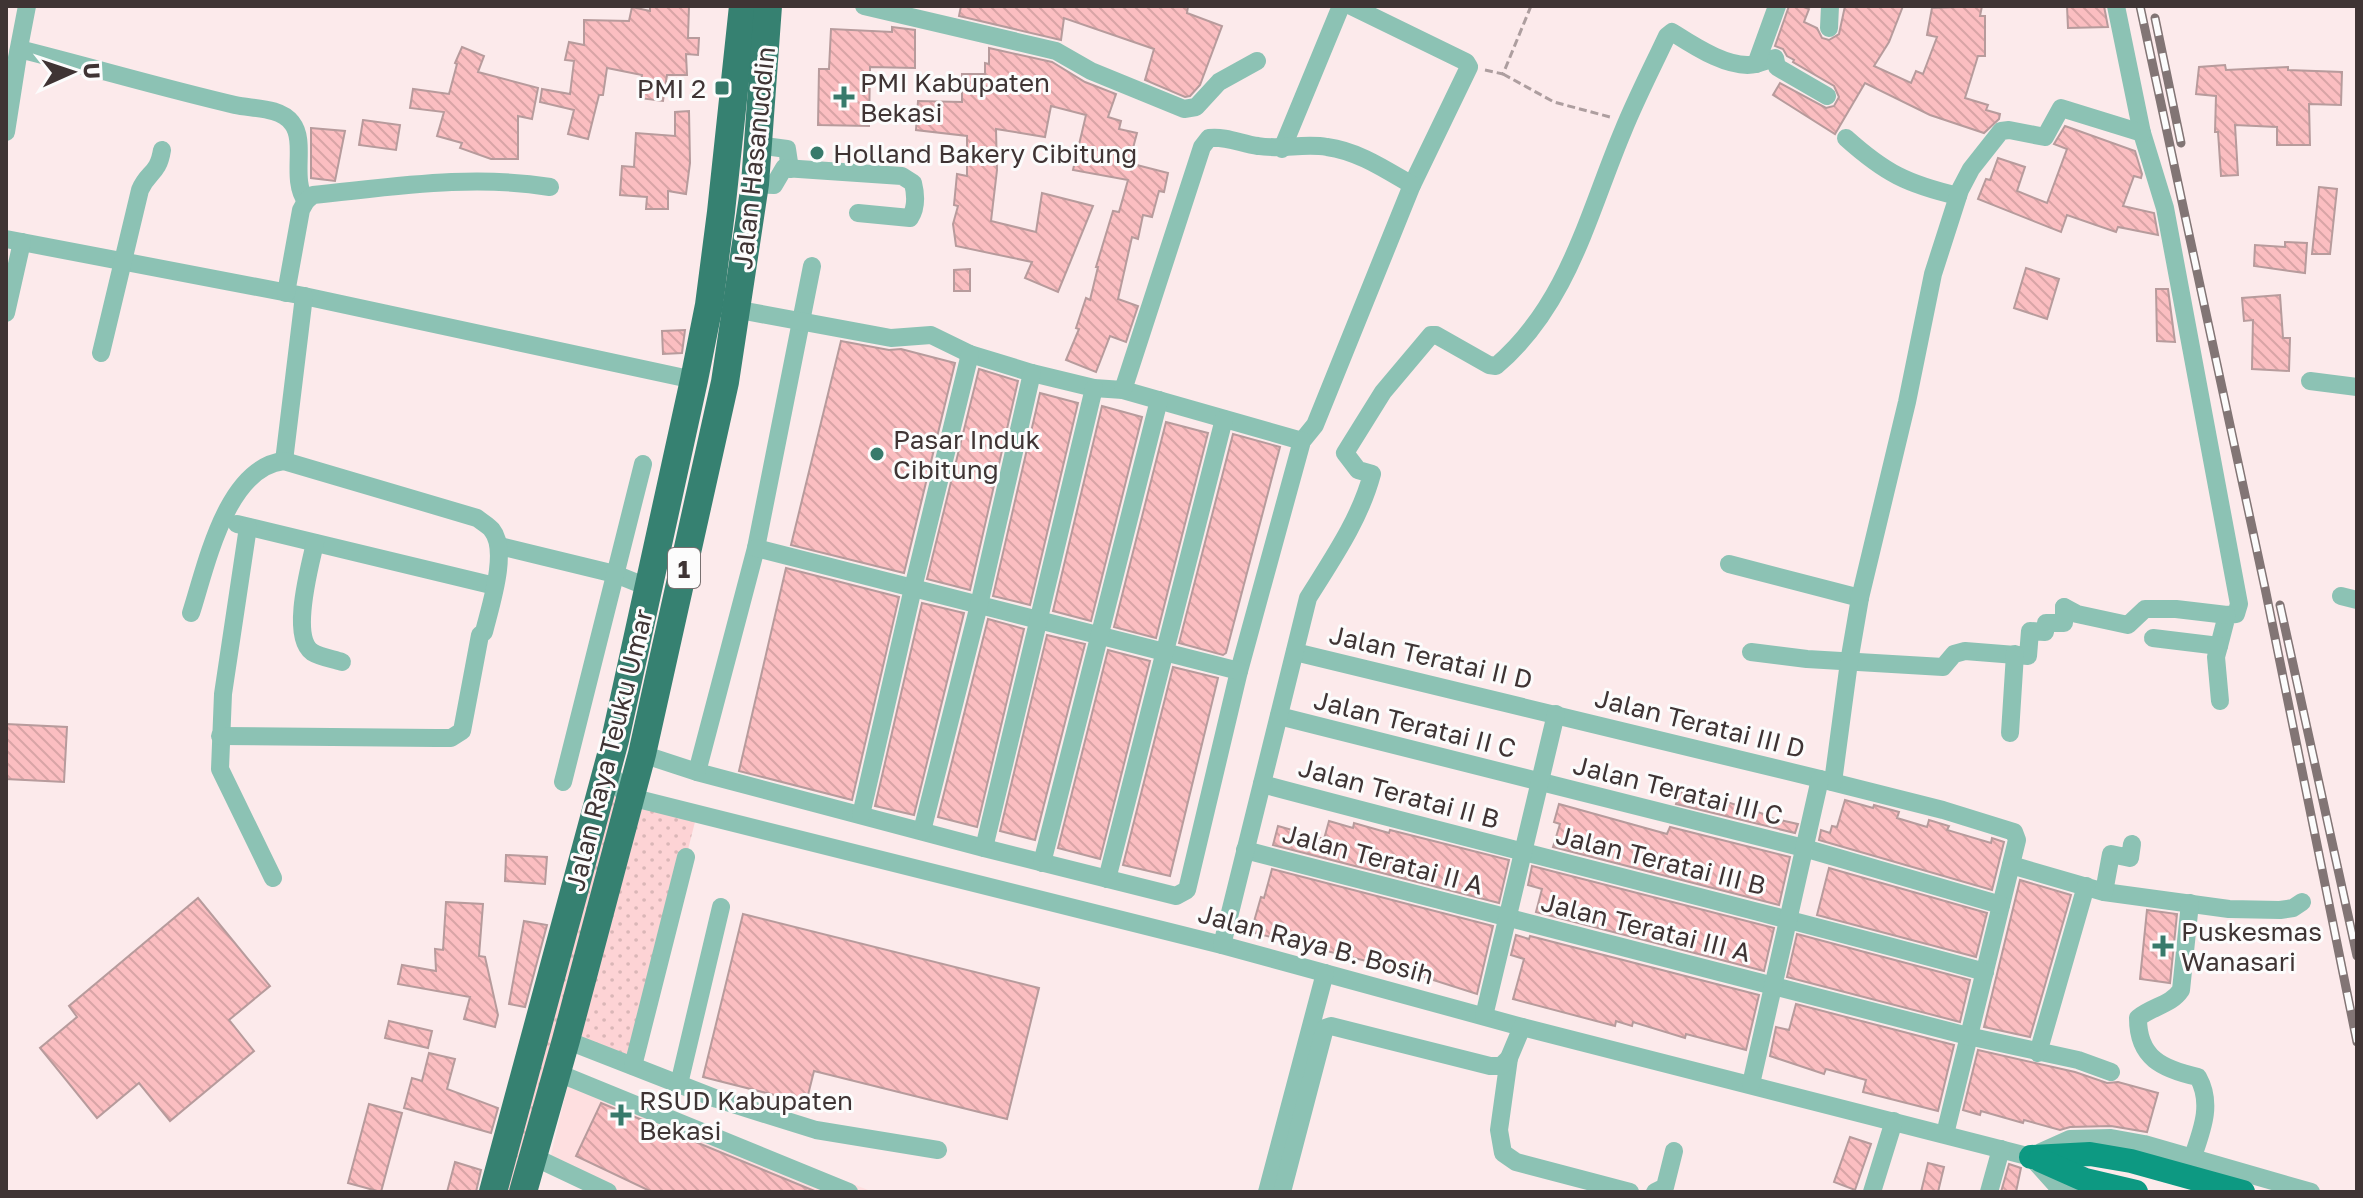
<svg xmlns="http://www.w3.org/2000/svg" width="2363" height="1198" viewBox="0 0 2363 1198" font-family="'Golos Text',sans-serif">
<defs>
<pattern id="green-dots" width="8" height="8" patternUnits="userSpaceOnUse" patternTransform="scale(2)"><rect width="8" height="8" fill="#fdd3d5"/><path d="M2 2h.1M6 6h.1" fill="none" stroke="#dab6b7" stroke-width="1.8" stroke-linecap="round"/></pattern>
<pattern id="building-back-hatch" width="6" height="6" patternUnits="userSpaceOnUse" patternTransform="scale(2)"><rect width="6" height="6" fill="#fbbec1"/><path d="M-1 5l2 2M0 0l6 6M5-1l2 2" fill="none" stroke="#d8a4a6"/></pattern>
</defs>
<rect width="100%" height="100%" fill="#fceaeb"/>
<path fill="#fedfe0" d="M571,1071L873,1192H611L550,1159Z"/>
<path fill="url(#green-dots)" d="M609,761L619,789L697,814L633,1066L566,1041L524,1192H493Z"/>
<g fill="url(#building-back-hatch)" stroke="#b79b9c" stroke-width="2">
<path d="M650,6H689L688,38H699L698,55L686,54L687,75H667L663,101L639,98L642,75L607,68L603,95H599L588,139L568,134L574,110L540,102L542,89L570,94L574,61L565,60L569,42L584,45V20L629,21L632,7L650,11Z"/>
<path d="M961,6H1188L1187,13L1222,26L1200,85L1190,96L1185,97L1145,80L1154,49L1064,18L1061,40L959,16Z"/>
<path d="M1789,6H1801L1809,9L1804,22L1817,28L1822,38L1829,40L1839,34L1845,6H1903L1889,42L1874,66L1911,83L1916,71L1923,74L1937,37L1927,35L1932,8L1982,6L1980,16H1985V56H1978L1965,98L1988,105L1986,110L2000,114L1999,119L1984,133L1930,115L1865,83L1835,134L1773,95L1780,83L1826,108L1834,106L1839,97L1834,86L1793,62L1794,60L1787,56L1783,49L1775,46Z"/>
<path d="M2067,6H2104L2108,27L2068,28Z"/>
<path d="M892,27L915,30V68L870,67L869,126L818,125L819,69H829L831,29L892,32Z"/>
<path d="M462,47L484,56L478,72L538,88L532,119L518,116V159H491L460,148L462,143L437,136L444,112L410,108L413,89L449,94L457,64L455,63Z"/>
<path d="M989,48L1052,62L1085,82L1116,94L1108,117L1121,121L1119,129L1137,133L1129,163L1168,173L1164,192L1159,191L1152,217L1143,215L1138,239L1132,237L1118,299L1138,306L1126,342L1110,336L1096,372L1066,360L1079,329L1076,328L1086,298L1090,300L1098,267H1096L1113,211L1119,212L1128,180L1073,170L1086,115L1051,106L1045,137L996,129L997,170L991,221L1036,232L1042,193L1093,206L1058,292L1025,278L1032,262L956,246L953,224L958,206L954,205L957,174L967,176V136L916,130L918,101L962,102V74H985V63L989,64Z"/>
<path d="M2225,65L2226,70L2288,67V70L2342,72L2341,105L2309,104L2310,145H2277V127L2235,125L2238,175L2221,176L2218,132H2215L2216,96L2196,94L2199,67Z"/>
<path d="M689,111L690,163L686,194L668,191V209H646L647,197L620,195L622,166L634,167L636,133L675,136V112Z"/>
<path d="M363,120L400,125L396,150L359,145Z"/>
<path d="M2065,126L2135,151L2142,174L2141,178L2134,176L2123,206L2154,213L2158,235L2118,227L2116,232L2067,215L2061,232L1978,199L1986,179L1990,180L1998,158L2025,167L2017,191L2047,203L2067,149L2054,144Z"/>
<path d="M311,128L345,131L335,181L311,178Z"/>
<path d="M2319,187L2337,189L2330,254H2312Z"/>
<path d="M2285,242L2307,243L2305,273L2254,266L2255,245L2285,247Z"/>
<path d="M2026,268L2059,279L2047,319L2014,308Z"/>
<path d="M970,269V291H954V270Z"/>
<path d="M2156,289H2168L2175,342L2157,341Z"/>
<path d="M2280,295L2283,338H2290L2289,371L2252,369L2253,320L2244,321L2242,298Z"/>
<path d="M685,330L682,353L663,354L662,331Z"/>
<path d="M841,341L889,350L901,349L955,363L904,573L791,545Z"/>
<path d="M979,369L1018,381L970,590L927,579Z"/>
<path d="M1040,393L1078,403L1030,605L993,596Z"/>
<path d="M1102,406L1142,417L1091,621L1053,611Z"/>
<path d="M1166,422L1208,433L1156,638L1114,627Z"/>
<path d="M1233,434L1280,447L1226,653L1223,655L1179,643Z"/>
<path d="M786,568L899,597L852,800L739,771Z"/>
<path d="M922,603L964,613L914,815L875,806Z"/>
<path d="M988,619L1024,629L977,827L938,817Z"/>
<path d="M1047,635L1085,644L1035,840L1000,831Z"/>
<path d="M1108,650L1150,661L1100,859L1058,848Z"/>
<path d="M1173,667L1218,678L1170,876L1123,865Z"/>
<path d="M6,724L67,727L64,782L6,779Z"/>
<path d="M1680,791L1711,800L1712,797L1767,815L1766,817L1798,824L1795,833L1676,804Z"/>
<path d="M1845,800L1873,808L1874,805L1899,812L1897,818L1927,827L1929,820L1949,826L1947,830L1991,843L1992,838L2004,842L1992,890L1819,840L1821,830L1830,833L1832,826L1837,827Z"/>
<path d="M1559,804L1667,834L1670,827L1790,857L1779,905L1553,847L1560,824L1554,822Z"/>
<path d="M1329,821L1353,828L1354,823L1389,833L1390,830L1509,860L1499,903L1273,845L1278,826L1324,839Z"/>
<path d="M506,855L547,857L545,884L505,881Z"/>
<path d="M1532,866L1774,928L1764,971L1536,912L1542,889L1528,885Z"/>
<path d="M1829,868L1987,913L1976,957L1817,915Z"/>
<path d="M1272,869L1493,926L1477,994L1402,970L1251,932L1261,897L1264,898Z"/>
<path d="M2020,880L2071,895L2030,1037L1984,1027Z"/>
<path d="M198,898L270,986L229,1020L254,1051L170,1121L139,1083L97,1118L40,1048L77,1017L69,1006Z"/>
<path d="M446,902L483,904L479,956L485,957L498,1015L495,1027L464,1019L470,997L398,984L402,965L436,971L435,949L443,950Z"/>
<path d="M2147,910L2177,914L2170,983L2140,979Z"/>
<path d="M743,914L1039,988L1007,1119L814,1071L806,1103L703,1077Z"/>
<path d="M524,921L547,925L525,1007L509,1004Z"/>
<path d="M1797,934L1970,980L1960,1022L1787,977Z"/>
<path d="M1516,935L1529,939L1530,936L1759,995L1746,1050L1686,1034L1685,1038L1633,1022L1632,1026L1616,1021L1615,1026L1513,999L1524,959L1511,955Z"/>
<path d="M1796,1004L1954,1045L1938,1111L1863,1092L1866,1080L1826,1069L1824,1074L1770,1056L1776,1027L1789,1030Z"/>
<path d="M389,1021L432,1031L428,1048L385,1038Z"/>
<path d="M1978,1050L2075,1072L2107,1083L2118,1082L2158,1093L2147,1132L2111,1126L2070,1127L2060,1130L2024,1120L2023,1123L1981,1111L1980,1115L1963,1110Z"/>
<path d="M429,1053L455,1059L447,1089L498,1108L491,1133L404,1108L412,1078L422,1081Z"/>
<path d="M601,1103L817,1192H652L576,1156Z"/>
<path d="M369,1104L402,1113L381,1192L348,1183Z"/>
<path d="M1850,1137L1871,1144L1855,1190L1834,1182Z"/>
<path d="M455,1162L481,1170L476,1192H447Z"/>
<path d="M1928,1163L1944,1167L1938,1192H1921Z"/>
<path d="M2009,1164L2021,1168L2016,1192H2001Z"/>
</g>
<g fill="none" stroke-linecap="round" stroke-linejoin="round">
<g stroke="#ad9e9f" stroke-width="3" stroke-dasharray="8 4" stroke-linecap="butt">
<path d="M1485,70L1503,74L1531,6"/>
<path d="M1503,74L1554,102L1610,117"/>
</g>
<g stroke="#8cc2b4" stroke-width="18">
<path d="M864,6L1056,51L1091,71L1184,109L1196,107L1219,82L1257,61"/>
<path d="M2116,6L2142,133L2165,208L2239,604L2236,614L2227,615L2219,646"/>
<path d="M1829,28L1830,6"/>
<path d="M17,58L27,6"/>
<path d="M1756,64L1775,58L1777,67L1827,96"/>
<path d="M6,132L19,49C91,67 162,88 235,105C253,109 280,107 292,123C307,142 290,179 306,201"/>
<path d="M1846,138C1885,173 1907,184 1958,196"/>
<path d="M758,145L787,149L790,169"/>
<path d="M1282,149L1341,6"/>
<path d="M755,184L774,185L784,168L902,176L913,183C916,195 917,207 910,218L858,213"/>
<path d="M6,239L304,296L694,380"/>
<path d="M812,266L756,548L697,772L984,848L1176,896L1187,890L1239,671L1302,441L1315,425L1412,185L1469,67L1466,62L1351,6"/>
<path d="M286,293L301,210L306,201L313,195C393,187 471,174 550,187"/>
<path d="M729,308L891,338L931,335L970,354L1032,373L1094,388L1123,390L1302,441"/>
<path d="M6,313L22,242"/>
<path d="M101,353L140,190C148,171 158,175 162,150"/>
<path d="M2310,381L2357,387"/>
<path d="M1123,390L1202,147L1209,138C1226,136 1242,144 1258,146C1281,150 1304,143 1327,147C1358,151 1386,170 1412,185"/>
<path d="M284,461L304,296"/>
<path d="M237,524L495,586"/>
<path d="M248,527L223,694L220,769L273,878"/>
<path d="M315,543C310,566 290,636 312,652C320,657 333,659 342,662"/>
<path d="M500,546L615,574L650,588"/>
<path d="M756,548L1239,671"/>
<path d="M1729,564L1860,598"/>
<path d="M2341,596L2357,600"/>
<path d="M2064,607L2077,614L2128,625L2145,609H2176L2227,615"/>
<path d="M191,613C206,567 226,467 284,461L477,518C482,522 489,526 492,530C509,551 490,607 484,632L480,635L462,731L451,738H436L220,736"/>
<path d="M2153,638L2219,646L2216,657L2220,701"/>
<path d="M1295,652L1820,779L1943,810L2014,832L2017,840L1945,1134"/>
<path d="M1751,652L1807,659L1943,667L1954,654L1965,651L2028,656L2030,631L2045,632L2046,623H2064V607"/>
<path d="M1279,716L1804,848L2001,905"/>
<path d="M2010,733L2015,654"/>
<path d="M642,754L697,772"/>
<path d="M609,763L612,775L626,796L1222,945L1522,1027L2031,1157L2058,1187L2069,1192"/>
<path d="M563,782L643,464"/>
<path d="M1833,782L1849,662L1860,598L1907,402L1933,274L1960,190L1971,169L2001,131L2009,130L2045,137L2061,108L2142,133"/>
<path d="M1262,784C1502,848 1744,906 1985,972"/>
<path d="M861,815L913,588L970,354"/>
<path d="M922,831L979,605L1032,373"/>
<path d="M984,848L1094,388"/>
<path d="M1245,850L1968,1036L2078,1060L2111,1072"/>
<path d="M1042,863L1159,400"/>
<path d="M2011,865L2104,892L2229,909L2280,910L2293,908L2302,902"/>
<path d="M1107,879L1224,419"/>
<path d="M2104,892L2111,854L2130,858L2132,844"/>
<path d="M2190,903L2181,990C2171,1005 2153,1006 2138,1018C2138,1058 2162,1069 2198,1077C2213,1104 2202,1130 2192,1159"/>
<path d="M1222,945L1308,598C1333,558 1360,519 1372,474L1358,470L1345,453L1383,392L1431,335H1436L1489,365L1496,366C1568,305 1588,214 1623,131C1636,99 1652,68 1667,36L1672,32C1694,46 1730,70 1756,64L1777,6"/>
<path d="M1484,1016L1556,714"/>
<path d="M566,1040L717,1099L816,1130L938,1150"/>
<path d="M2038,1053L2086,886"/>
<path d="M1509,1058L1499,1130L1503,1153L1516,1162L1630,1192"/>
<path d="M633,1066L686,857"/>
<path d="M558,1073L849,1192"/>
<path d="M679,1084L721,907"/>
<path d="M1751,1084L1820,779"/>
<path d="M2041,1152L2070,1139L2111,1138L2144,1144L2311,1192"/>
<path d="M534,1157L608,1192"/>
<path d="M1267,1192L1325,973"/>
<path d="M1282,1192L1325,1028L1331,1026L1490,1066H1501L1509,1058L1522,1027"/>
<path d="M1655,1192L1665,1187L1674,1151"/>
<path d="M1872,1192L1894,1121"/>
<path d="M1989,1192L2001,1149"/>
</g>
<g stroke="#0d9982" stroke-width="24">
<path d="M2031,1157L2090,1154L2131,1161L2243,1192"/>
<path d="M2040,1160L2085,1180L2136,1192"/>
</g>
<g stroke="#368171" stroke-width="28">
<path d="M493,1192L615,740L694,380L709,305L721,212L743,6"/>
<path d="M523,1192L566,1040L642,754L725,382L755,184L768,6"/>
</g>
<g stroke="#827575" stroke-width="9">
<g id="rail">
<path d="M2140,6L2265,588L2357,1042"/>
<path d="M2155,18L2181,143"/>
<path d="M2280,605L2357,956"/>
</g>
</g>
<use href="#rail" stroke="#fcfcfc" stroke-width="6" stroke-dasharray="18" stroke-linecap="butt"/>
</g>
<g fill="#377a6b" stroke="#fcfcfc" stroke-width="3">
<rect x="714" y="80" width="16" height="16" rx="4"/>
<path d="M840 85h8v8h8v8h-8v8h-8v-8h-8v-8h8z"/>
<circle cx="817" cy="153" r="8"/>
<circle cx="877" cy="454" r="8"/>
<path d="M2159 934h8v8h8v8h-8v8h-8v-8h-8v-8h8z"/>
<path d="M617 1103h8v8h8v8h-8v8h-8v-8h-8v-8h8z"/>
</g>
<g text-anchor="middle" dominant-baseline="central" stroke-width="6" stroke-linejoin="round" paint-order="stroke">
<rect fill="#fcfcfc" stroke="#787070" stroke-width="2" x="668" y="548" width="32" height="40" rx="6"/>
<g font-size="24" font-weight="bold" fill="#3f3434">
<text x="684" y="568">1</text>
</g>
<g font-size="26" fill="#3f3434" stroke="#fcfcfc" text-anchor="start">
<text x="860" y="82">PMI Kabupaten<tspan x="860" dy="30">Bekasi</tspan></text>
<text x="706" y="88" text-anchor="end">PMI 2</text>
<text x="833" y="153">Holland Bakery Cibitung</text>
<text x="893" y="439">Pasar Induk<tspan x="893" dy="30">Cibitung</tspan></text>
<text x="2181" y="931">Puskesmas<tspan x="2181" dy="30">Wanasari</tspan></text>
<text x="639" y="1100">RSUD Kabupaten<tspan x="639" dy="30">Bekasi</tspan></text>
</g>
<g font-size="26" fill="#3f3434" stroke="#fcfcfc">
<text transform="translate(754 158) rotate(-84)">Jalan Hasanuddin</text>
<text transform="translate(1431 657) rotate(13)">Jalan Teratai II D</text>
<text transform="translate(1700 723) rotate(14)">Jalan Teratai III D</text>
<text transform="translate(1415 724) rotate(14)">Jalan Teratai II C</text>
<text transform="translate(609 750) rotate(-76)">Jalan Raya Teuku Umar</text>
<text transform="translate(1678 790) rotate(14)">Jalan Teratai III C</text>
<text transform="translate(1399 793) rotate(15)">Jalan Teratai II B</text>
<text transform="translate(1383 859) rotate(15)">Jalan Teratai II A</text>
<text transform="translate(1661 860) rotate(14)">Jalan Teratai III B</text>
<text transform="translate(1646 927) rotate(14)">Jalan Teratai III A</text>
<text transform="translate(1316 944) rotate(15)">Jalan Raya B. Bosih</text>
</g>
</g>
<rect width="2363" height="1198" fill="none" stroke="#3f3434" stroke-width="16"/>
<g transform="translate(72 72) rotate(87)" stroke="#fcfcfc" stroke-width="6" paint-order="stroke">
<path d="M0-6L14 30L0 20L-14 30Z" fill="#3f3434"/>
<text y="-12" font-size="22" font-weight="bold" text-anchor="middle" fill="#3f3434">U</text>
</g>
</svg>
